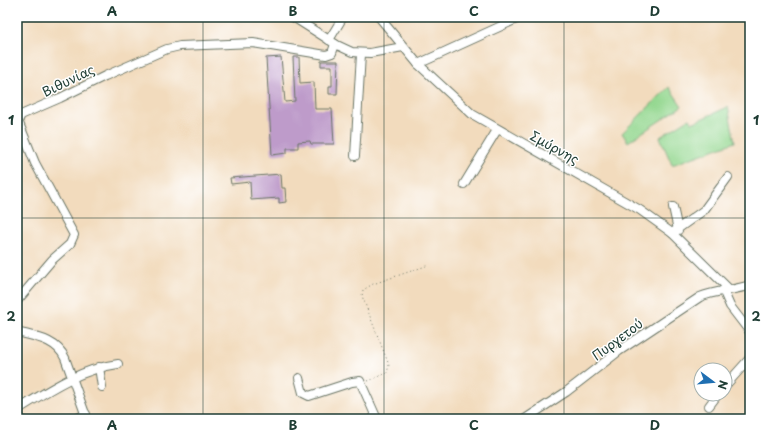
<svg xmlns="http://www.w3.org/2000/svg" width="767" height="436" viewBox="0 0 767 436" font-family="'Playpen Sans',sans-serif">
<rect width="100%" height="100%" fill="#fff"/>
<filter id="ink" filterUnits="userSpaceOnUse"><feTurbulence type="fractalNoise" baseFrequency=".025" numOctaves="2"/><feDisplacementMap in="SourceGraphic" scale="8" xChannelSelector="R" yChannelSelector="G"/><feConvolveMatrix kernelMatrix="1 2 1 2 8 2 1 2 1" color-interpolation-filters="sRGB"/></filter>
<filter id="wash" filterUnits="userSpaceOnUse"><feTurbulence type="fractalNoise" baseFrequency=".012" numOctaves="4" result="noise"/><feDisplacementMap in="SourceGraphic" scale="16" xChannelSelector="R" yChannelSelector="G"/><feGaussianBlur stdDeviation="0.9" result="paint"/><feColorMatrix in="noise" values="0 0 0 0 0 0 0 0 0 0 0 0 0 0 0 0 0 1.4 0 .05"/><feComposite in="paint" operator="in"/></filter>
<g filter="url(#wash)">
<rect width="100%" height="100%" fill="#f2dbbd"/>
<g fill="#95d891" stroke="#5a8a62">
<path d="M669,87L682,106L628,142L622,133Z"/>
<path d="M728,107L735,142L672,165L660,137L689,119L692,123Z"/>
</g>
<g id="blocks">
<g fill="#be9bca">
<path d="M281,57L285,102L295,101L293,57H299L300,83L314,82L315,109H332L334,144H311L310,141L298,142V148H287V153L272,155L266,58Z"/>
<path d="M321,61H338L337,94H329V86H332V66H321Z"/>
<path d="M281,174L282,188H285L286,202L279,203V198L251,200L250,182L231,184L230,178Z"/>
</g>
</g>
</g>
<g filter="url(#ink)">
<use href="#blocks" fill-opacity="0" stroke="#697464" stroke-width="1"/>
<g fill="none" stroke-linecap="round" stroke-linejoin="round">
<g stroke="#697464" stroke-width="10">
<g id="minor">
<path d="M293,17L337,45L352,52L370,53L403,47"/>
<path d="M379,17L418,64L472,114L640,210L672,233L729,289"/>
<path d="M329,40L343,17"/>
<path d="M418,64L521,17"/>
<path d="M355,156L361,54"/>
<path d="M464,184L497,130"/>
<path d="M673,207L678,230"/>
<path d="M672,233L704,210L728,177"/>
<path d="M723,290L730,306L750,332"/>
<path d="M17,301L52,260L70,244L74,235L35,163L18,121L21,115L60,98L105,76L167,49L180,46L253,43L326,55L332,53L335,44"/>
<path d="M17,332C35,337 56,339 65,358L87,419"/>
<path d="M99,367L102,387"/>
<path d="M299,378L303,393L309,396L352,382L360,381L377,419"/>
<path d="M725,386L750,358"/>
<path d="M709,406L718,394"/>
<path d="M17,410C49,390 80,369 118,364"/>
<path d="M17,413L21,419"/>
<path d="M76,419L86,414"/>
<path d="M525,419L566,392L619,351L700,297C716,290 734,291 750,285"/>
</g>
</g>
<path stroke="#697464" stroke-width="1" stroke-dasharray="1 3" stroke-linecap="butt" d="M368,381L387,373L389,365L362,296L363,290L373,284L429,265"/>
<use href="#minor" stroke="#fff" stroke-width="8"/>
</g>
</g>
<path fill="none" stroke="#1f3d34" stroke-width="1" stroke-opacity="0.55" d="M203,17V419M384,17V419M564,17V419M17,218H750"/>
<g text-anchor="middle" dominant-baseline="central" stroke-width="3" stroke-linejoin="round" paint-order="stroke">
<g font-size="13" fill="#1f3d34" stroke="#fff">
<text transform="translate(68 80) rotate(-26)">Βιθυνίας</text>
<text transform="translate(555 147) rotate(29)">Σμύρνης</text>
<text transform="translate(617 339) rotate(-37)">Πυργετού</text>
</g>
</g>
<rect width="767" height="436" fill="none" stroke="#fff" stroke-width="44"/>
<g transform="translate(713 382) rotate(106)"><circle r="19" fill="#ffffff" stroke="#a5b1ae"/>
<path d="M0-3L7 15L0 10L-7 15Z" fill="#1f6fb2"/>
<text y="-6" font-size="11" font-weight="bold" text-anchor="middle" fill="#1f3d34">N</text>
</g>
<rect x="22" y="22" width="723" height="392" fill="none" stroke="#1f3d34" stroke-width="1.5"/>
<g font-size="13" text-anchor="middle" font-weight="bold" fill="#1f3d34">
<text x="112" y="16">A</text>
<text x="293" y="16">B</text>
<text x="474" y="16">C</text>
<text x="655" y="16">D</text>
<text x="11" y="125">1</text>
<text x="756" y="125">1</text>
<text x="11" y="321">2</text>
<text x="756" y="321">2</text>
<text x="112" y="430">A</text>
<text x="293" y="430">B</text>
<text x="474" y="430">C</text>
<text x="655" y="430">D</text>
</g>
</svg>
